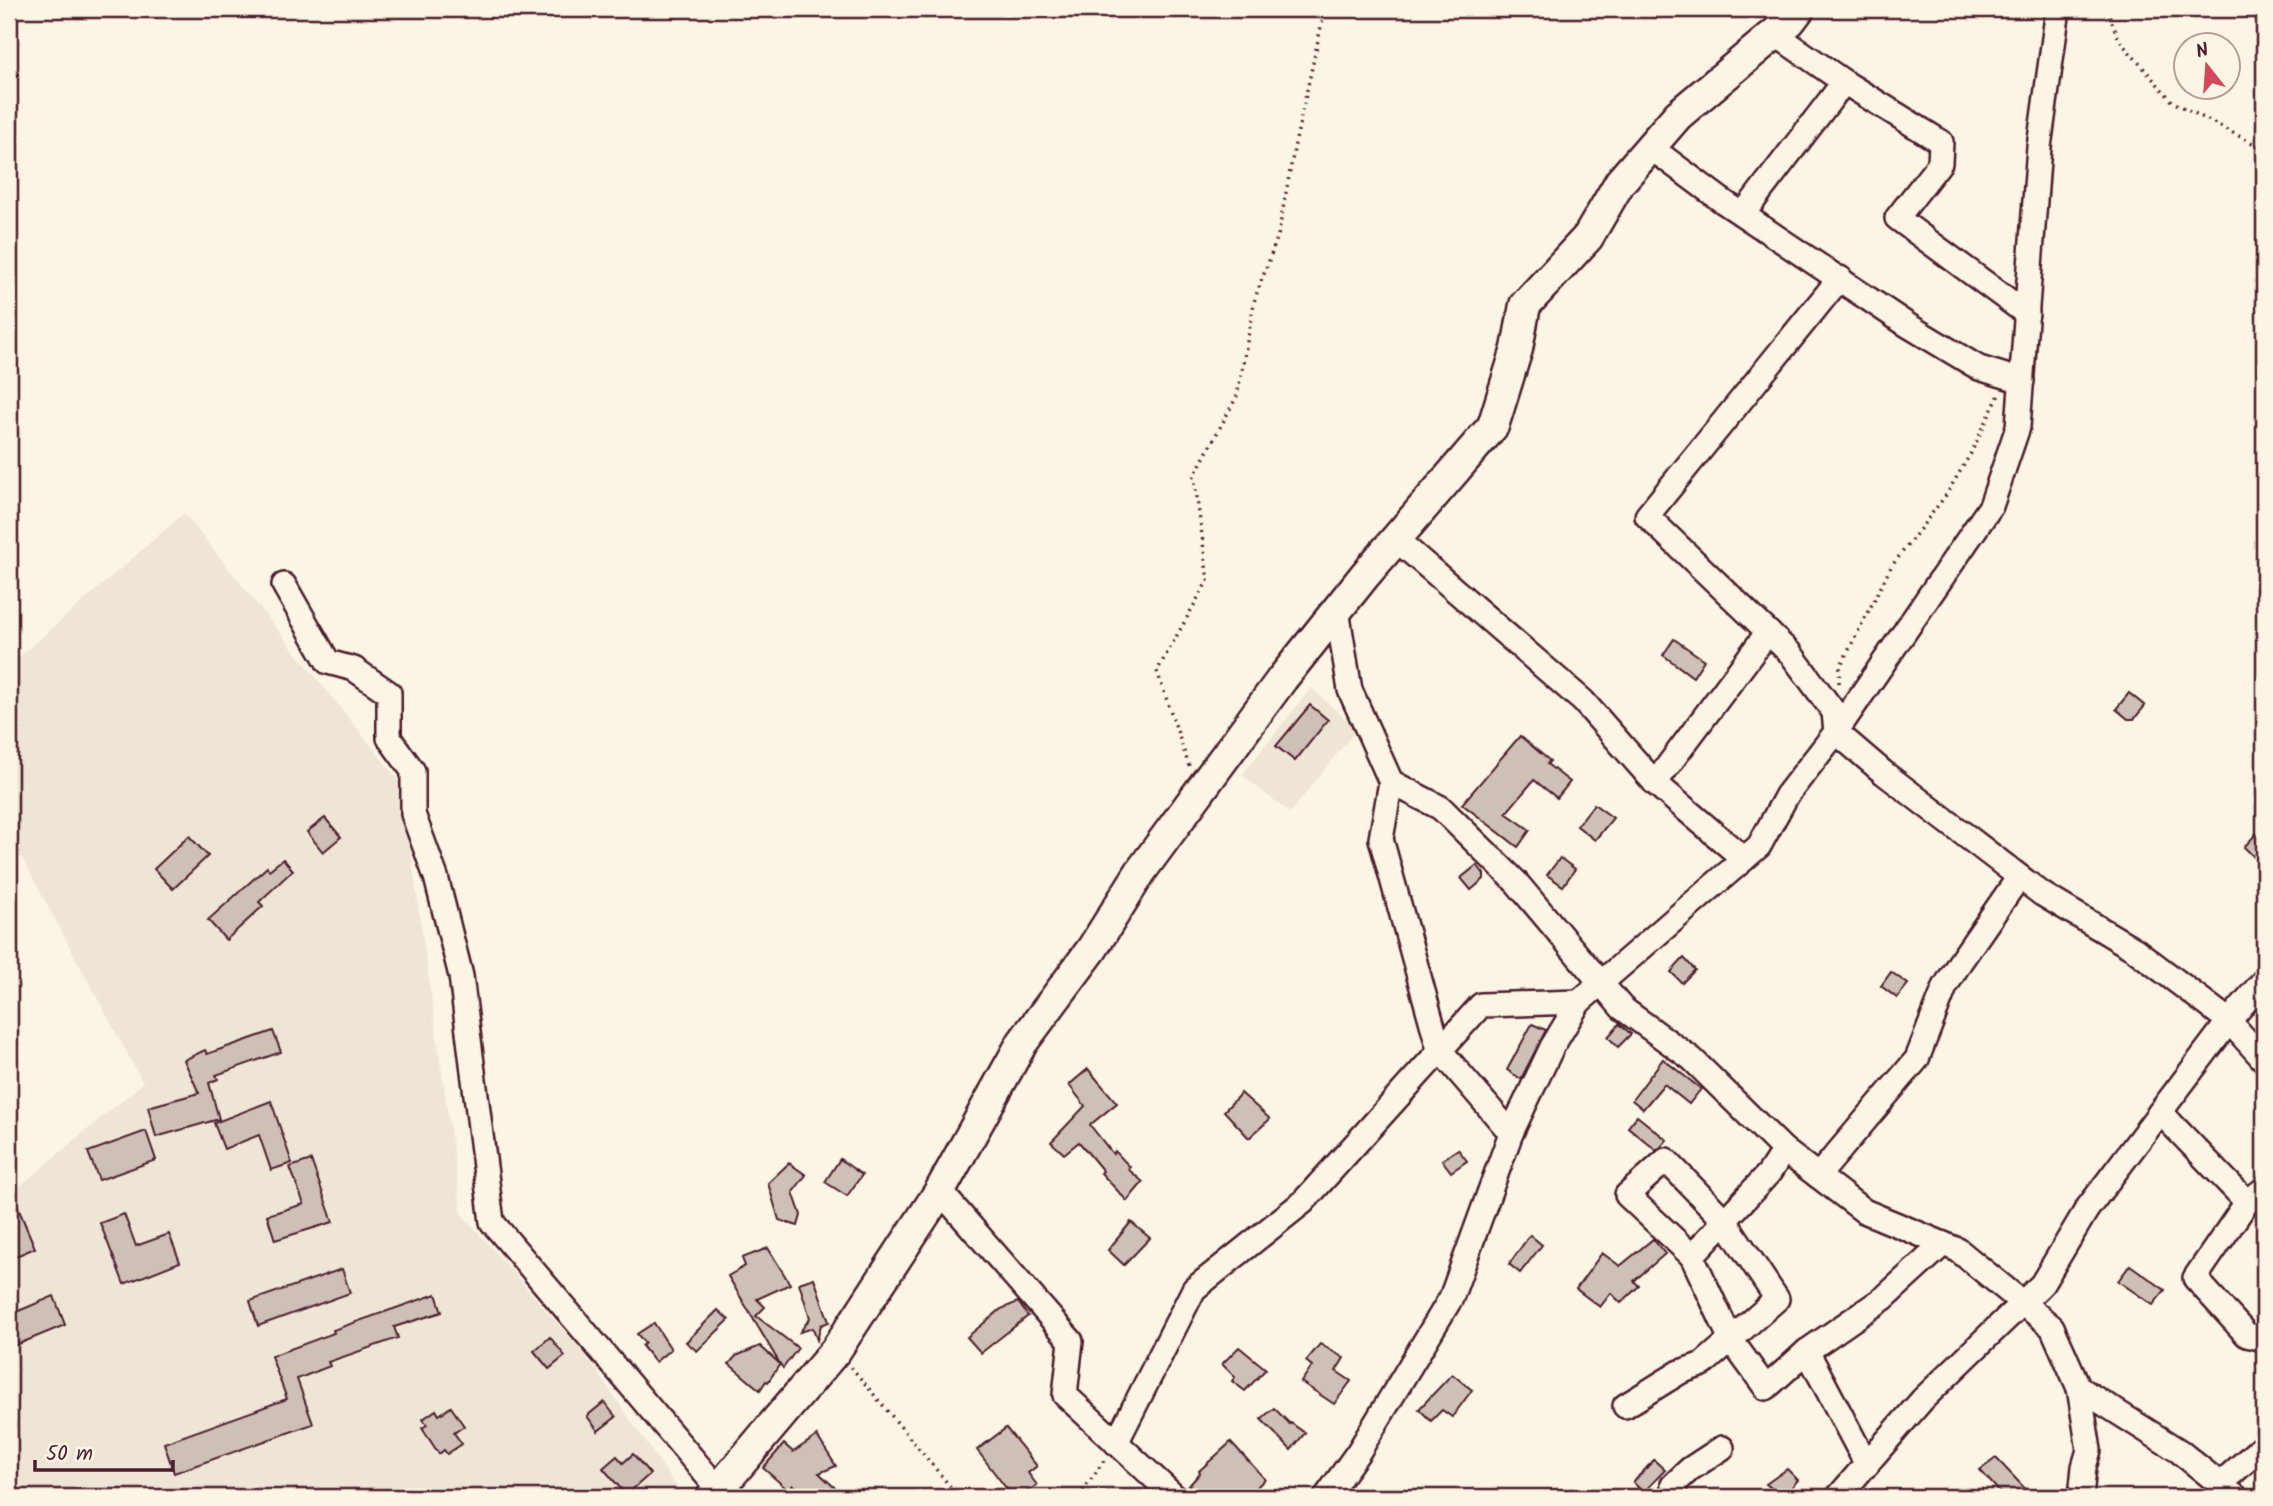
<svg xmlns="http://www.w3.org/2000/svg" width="2273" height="1506" viewBox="0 0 2273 1506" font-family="Kalam,sans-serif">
<rect width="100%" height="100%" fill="#fcf5e5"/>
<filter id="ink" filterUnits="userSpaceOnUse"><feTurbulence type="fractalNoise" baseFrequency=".0143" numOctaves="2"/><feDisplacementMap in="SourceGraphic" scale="14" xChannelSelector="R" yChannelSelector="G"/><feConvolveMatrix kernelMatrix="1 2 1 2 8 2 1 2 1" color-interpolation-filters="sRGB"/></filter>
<g filter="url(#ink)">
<g fill="#eee5d7">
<path d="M184,513L401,783L462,1214L587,1357L681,1493L677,1497H9V1195L143,1083L9,834V666Z"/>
<path d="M1311,688L1357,729L1290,813L1242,775Z"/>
</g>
<g fill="#cfc0b7" stroke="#4a1f2b" stroke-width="2">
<path d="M1674,639L1704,660L1693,677L1663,655Z"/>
<path d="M2129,693L2145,706L2134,719H2128L2116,709Z"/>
<path d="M1310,705L1328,720L1295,761L1276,746Z"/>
<path d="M1520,736L1550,761L1547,764L1570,782L1557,798L1534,780L1506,813L1530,830L1518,847L1462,804Z"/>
<path d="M1594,804L1613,818L1595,840L1577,826Z"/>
<path d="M325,818L341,837L323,852L307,832Z"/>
<path d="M2256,834L2264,840V845L2254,857L2244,847Z"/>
<path d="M189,836L208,856L173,889L154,869Z"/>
<path d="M1560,858L1575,869L1563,886L1547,875Z"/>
<path d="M283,859L293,870L259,902L263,906L226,940L208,920L267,867L269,870Z"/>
<path d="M1477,865L1484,874V879L1471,890L1461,878Z"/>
<path d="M1684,958L1695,970L1682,983L1671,972Z"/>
<path d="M1891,972L1908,984L1897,998L1881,986Z"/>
<path d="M1532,1024L1546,1030L1521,1079L1507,1070Z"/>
<path d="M1619,1024L1631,1034L1618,1047L1608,1037Z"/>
<path d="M273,1031L281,1052L216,1075L218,1079L209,1083L219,1119L156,1137L148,1107L199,1093L184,1060L205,1050L207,1054Z"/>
<path d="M1663,1059L1701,1089L1689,1104L1664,1084L1643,1109L1632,1100Z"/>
<path d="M1088,1069L1117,1103L1090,1125L1113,1154L1115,1151L1130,1167L1128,1169L1143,1182L1127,1201L1101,1173L1103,1171L1079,1142L1064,1154L1051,1142L1085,1106L1069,1085Z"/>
<path d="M1241,1093L1270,1119L1249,1138L1224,1111Z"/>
<path d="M271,1101L292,1163L271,1170L259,1135L224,1149L214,1123Z"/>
<path d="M1637,1116L1667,1140L1661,1147L1656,1150L1628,1127Z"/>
<path d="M146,1131L156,1160L99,1180L88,1152Z"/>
<path d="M1458,1149L1467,1161L1451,1172L1442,1160Z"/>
<path d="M840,1159L862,1175L847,1196L825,1182Z"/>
<path d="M311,1160L333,1222L275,1240L267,1215L304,1204L290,1167Z"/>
<path d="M789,1163L806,1175L793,1192L801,1215L798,1226L779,1220L768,1183Z"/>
<path d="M9,1186L35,1248L9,1259Z"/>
<path d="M124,1214L136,1246L169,1234L180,1262L124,1284L100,1223Z"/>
<path d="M1131,1222L1150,1238L1124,1265L1108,1250Z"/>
<path d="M1530,1235L1542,1245L1520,1273L1509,1264Z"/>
<path d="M1653,1239L1665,1254L1634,1281L1639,1286L1621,1303L1611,1293L1600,1307L1576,1289L1602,1253L1620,1266Z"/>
<path d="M768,1248L790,1284L757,1299L765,1307L756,1316L798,1348L783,1368L780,1364L768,1382L766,1381L760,1390L729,1364L736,1356L760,1346L780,1364L728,1276L745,1266L742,1258Z"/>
<path d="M2130,1265L2165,1290L2153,1305L2118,1281Z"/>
<path d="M342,1269L350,1293L258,1326L250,1301Z"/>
<path d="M814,1278L829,1322L821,1325L817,1340L813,1328L800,1332L810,1318L799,1283Z"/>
<path d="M436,1294L442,1312L394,1327L398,1338L328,1362L330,1366L297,1379L313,1424L174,1473L164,1443L287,1399L271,1356L334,1333L333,1330Z"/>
<path d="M54,1296L65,1325L9,1348V1315Z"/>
<path d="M1018,1302L1028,1316L981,1353L967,1337L1001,1309Z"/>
<path d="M718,1310L729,1320L697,1351L686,1342Z"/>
<path d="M654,1323L671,1349L655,1362L642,1346L645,1343L637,1334Z"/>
<path d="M550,1337L565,1356L549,1369L534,1351Z"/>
<path d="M1320,1344L1344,1358L1336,1371L1351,1381L1334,1404L1301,1382L1312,1366L1306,1361Z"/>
<path d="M1239,1347L1266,1369L1245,1391L1232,1381L1235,1377L1222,1364Z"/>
<path d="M1452,1374L1472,1390L1452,1417L1442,1410L1431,1421L1419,1409Z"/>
<path d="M604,1402L616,1417L598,1431L587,1416Z"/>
<path d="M451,1407L464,1426L454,1433L462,1444L447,1454L444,1450L439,1454L422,1428L427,1425L423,1419L436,1410L439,1415Z"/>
<path d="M1274,1408L1290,1424L1291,1423L1305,1433L1291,1450L1261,1419Z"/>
<path d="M1006,1428L1037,1466L1028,1473L1037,1485L1019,1497H1013L977,1450Z"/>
<path d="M817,1436L836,1466L819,1473L845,1497H807L793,1485L788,1490L763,1468L784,1444L793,1452Z"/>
<path d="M1231,1442L1265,1479L1247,1497H1189L1186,1489L1200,1473L1199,1471Z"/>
<path d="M633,1454L650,1474L626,1495L603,1468L617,1456L623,1463Z"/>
<path d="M1996,1458L2033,1497H2004L1980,1470Z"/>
<path d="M1654,1460L1665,1470L1643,1493L1633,1482Z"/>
<path d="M1787,1469L1798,1480L1783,1497L1766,1484Z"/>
</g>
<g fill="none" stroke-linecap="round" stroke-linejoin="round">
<g stroke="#4a1f2b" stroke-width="28">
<g id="minor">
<path d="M1844,82L1941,142L1940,163L1897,218L2027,314"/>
<path d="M1650,147L1721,200L1909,326L1979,368L2022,381"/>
<path d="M1743,214L1844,82L1775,34"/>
<path d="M1840,278L1647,516L1791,654L1834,712L1836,732L1884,773L2042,894L2134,949L2229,1021L2264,1060"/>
<path d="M1397,540L1583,701L1655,783L1744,859"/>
<path d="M284,585L328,662L354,669L389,693V738L413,771V814L436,877L461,976L492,1222L725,1497"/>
<path d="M1337,610L1350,690L1391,782L1381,839L1439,1049L1511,1133"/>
<path d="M1391,782L1441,808L1516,882L1622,1008L1692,1059L1784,1150L1864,1211L1958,1250L2052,1327L2079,1388L2179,1451L2236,1497"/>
<path d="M1655,783L1768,632"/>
<path d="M2160,1112L2247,1202"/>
<path d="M1784,1150L1769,1173L1692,1256L1731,1340L1766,1388L1807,1351L1884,1298L1943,1244"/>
<path d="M1818,1176L1917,1059L1945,987L1960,962L2019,877"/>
<path d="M2264,1189L2247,1202L2195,1278L2247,1335L2264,1339"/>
<path d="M940,1191L1071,1341L1065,1395L1175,1497"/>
<path d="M1807,1351L1867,1465"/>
<path d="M2079,1388L2089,1450L2084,1467L2081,1497"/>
<path d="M1625,1406L1680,1372L1703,1364L1777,1299L1725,1221L1666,1160L1627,1195L1692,1256"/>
<path d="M1116,1443L1194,1289L1303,1202L1481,1005L1579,1002"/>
<path d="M2220,1484L2264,1445"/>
<path d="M1326,1497L1359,1451L1451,1298L1511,1133L1552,1047L1579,1002L1759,846L1787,795L1836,732L1991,506L2018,427L2039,147L2058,9"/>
<path d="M1676,1497L1673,1485L1690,1469L1722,1448"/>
<path d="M1838,1497L1923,1399L2042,1284L2087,1209L2229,1021L2264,980"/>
</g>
</g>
<g stroke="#4a1f2b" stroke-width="35">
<path id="major" d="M712,1497L836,1350L940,1191L1022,1043L1092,949L1141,871L1282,679L1365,575L1493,426L1517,349L1525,305L1588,237L1620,182L1678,115L1790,21L1799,9"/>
</g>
<g stroke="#4a1f2b" stroke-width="3.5" stroke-dasharray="2 5" stroke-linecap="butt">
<path d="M2107,9L2119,40L2173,102L2264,149"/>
<path d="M1839,683L1840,667L1891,567L1946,495L1971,453L1999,395"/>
<path d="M1189,766L1157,671L1208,580L1194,476L1237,396L1255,298L1278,236L1295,144L1325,9"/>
<path d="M851,1367L959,1497"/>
<path d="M1079,1497L1105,1459"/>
</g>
<use href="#minor" stroke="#fcf5e5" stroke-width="23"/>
<use href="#major" stroke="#fcf5e5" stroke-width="30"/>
</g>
</g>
<rect width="2273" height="1506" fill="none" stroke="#fcf5e5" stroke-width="35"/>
<rect x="18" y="18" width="2238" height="1471" fill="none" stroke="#4a1f2b" stroke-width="2.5" filter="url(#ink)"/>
<g transform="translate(2207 66) rotate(343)"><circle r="33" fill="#fcf5e5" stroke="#b59f9b" stroke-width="2"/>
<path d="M0-5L12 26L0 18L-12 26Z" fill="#d1495b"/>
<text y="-10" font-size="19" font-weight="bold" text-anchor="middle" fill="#4a1f2b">N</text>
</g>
<path d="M35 1460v10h138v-10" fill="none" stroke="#4a1f2b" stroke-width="3.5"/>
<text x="46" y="1460" font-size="21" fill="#4a1f2b" stroke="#fcf5e5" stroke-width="5" paint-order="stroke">50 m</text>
</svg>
